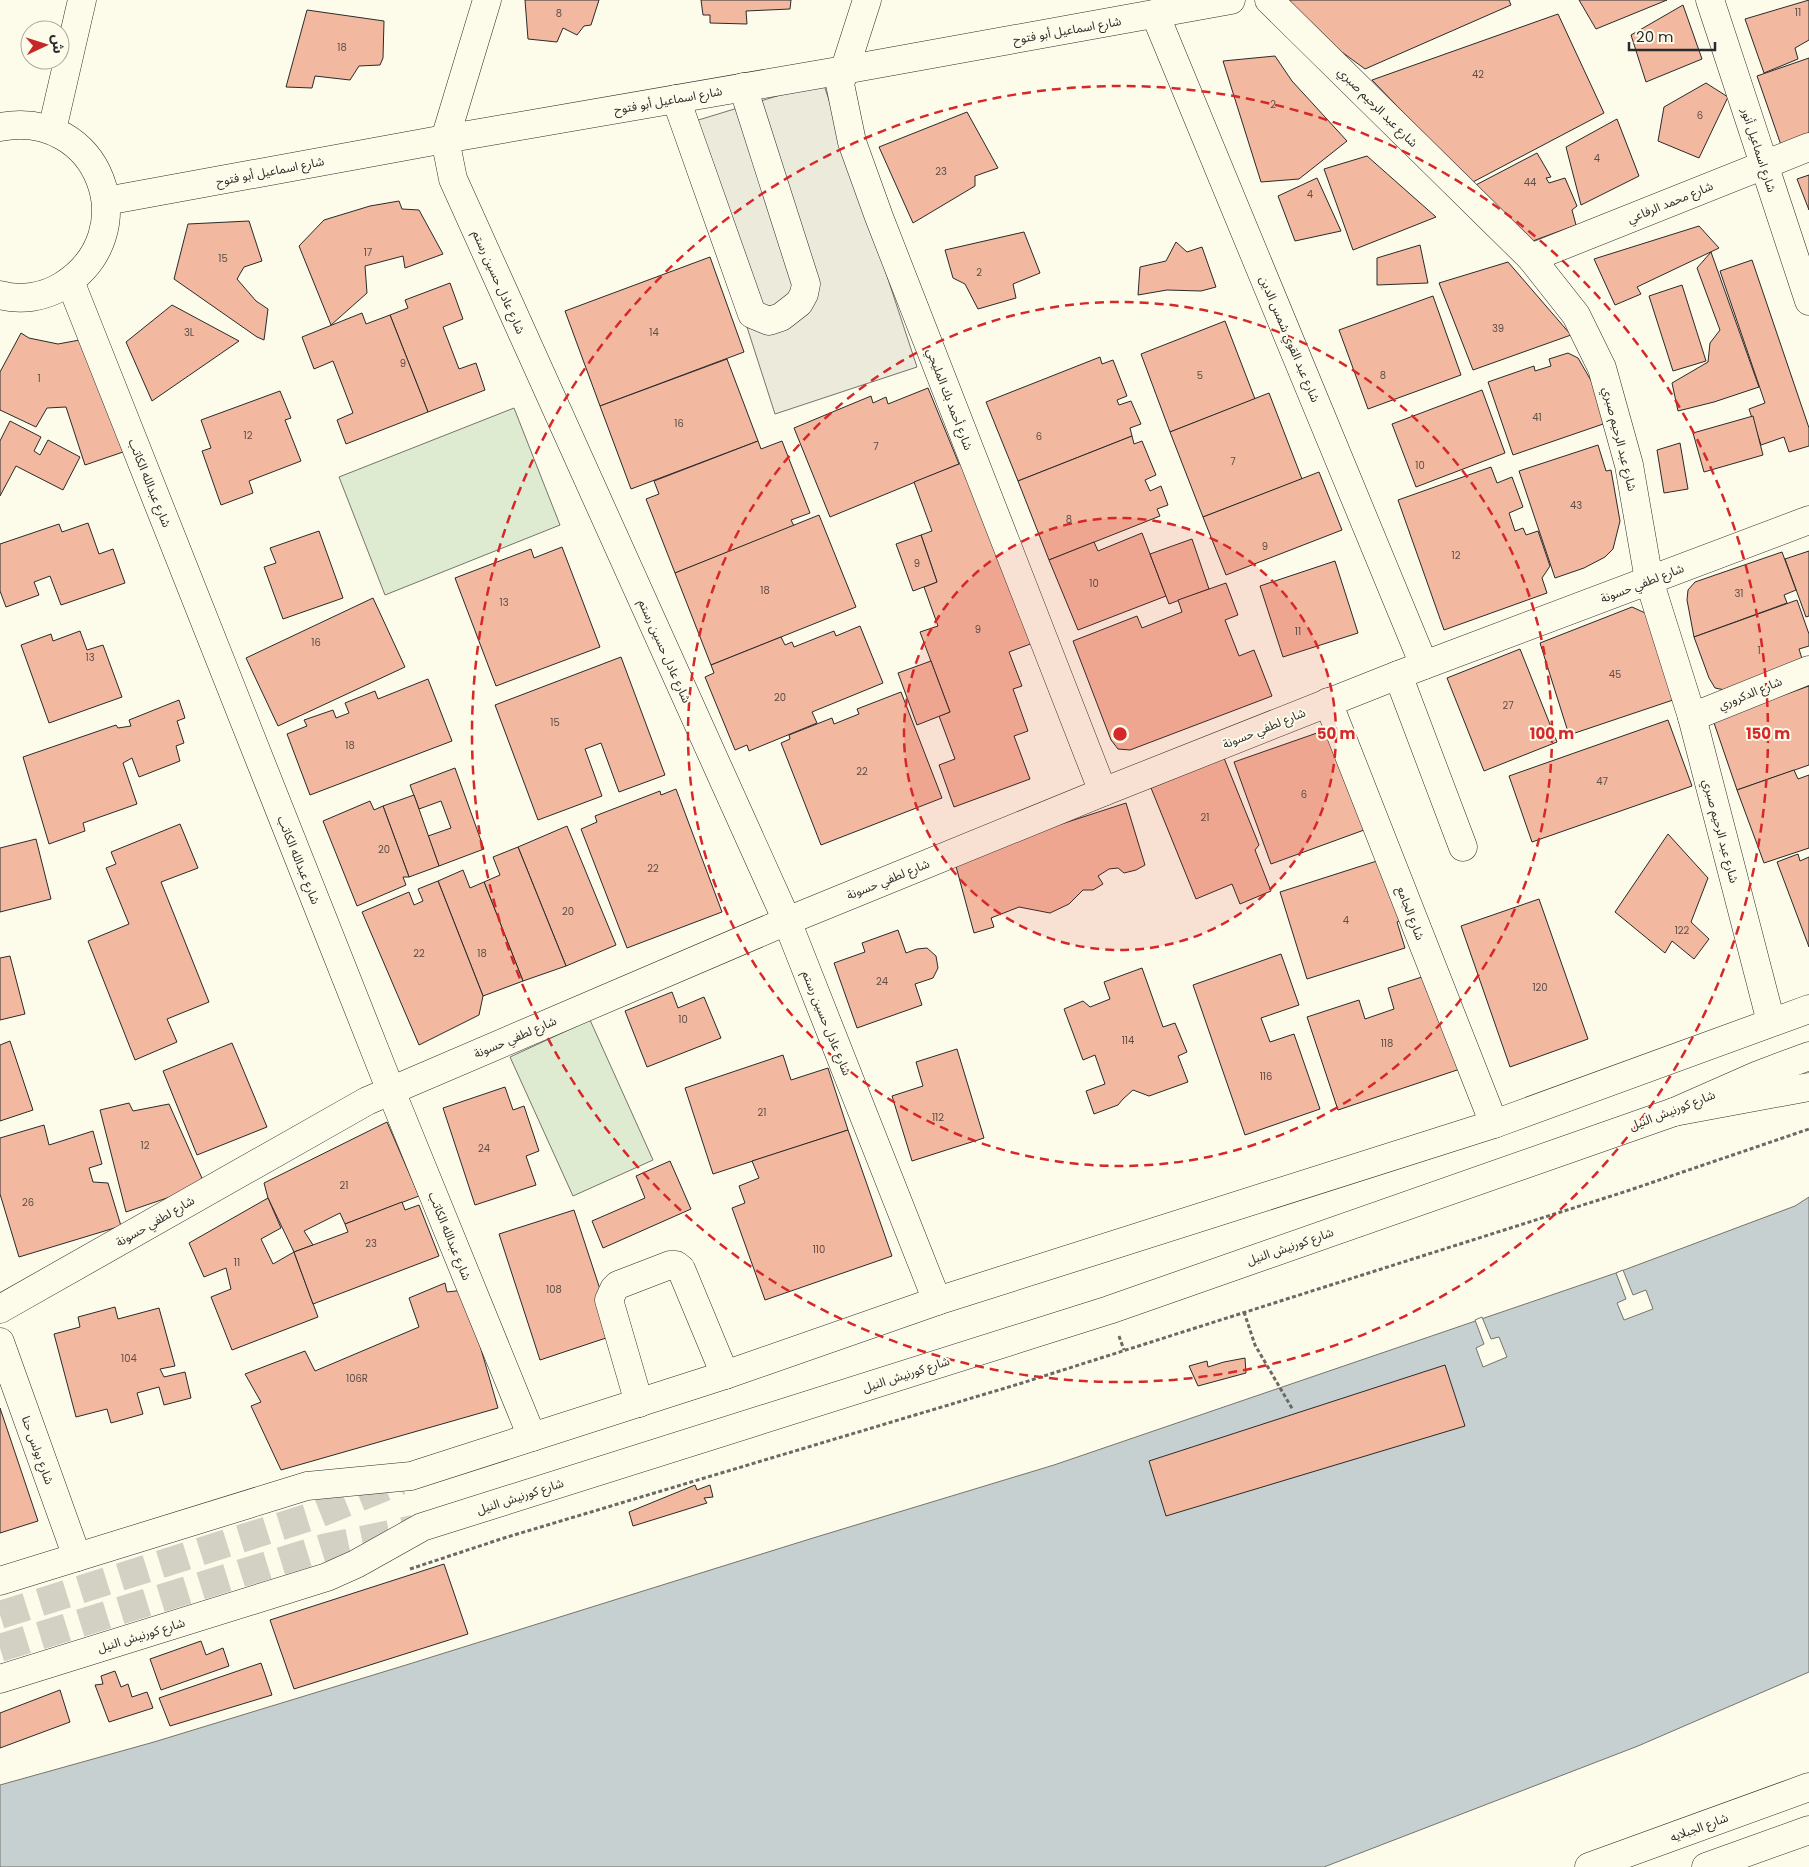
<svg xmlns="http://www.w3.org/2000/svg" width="1809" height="1867" viewBox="0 0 1809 1867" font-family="Poppins,'Noto Sans Arabic',sans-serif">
<rect width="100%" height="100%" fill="#fdfbea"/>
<g fill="#deebd1" stroke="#74746e">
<path d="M514,408L560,525L385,595L339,477Z"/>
<path d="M590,1020L653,1160L573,1196L510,1057Z"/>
</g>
<path fill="#eceadb" stroke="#74746e" d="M823,82L917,367L775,414L682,125Z"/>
<path fill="#c7d0d0" stroke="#74746e" d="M1809,1197V1672L1638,1746L1324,1867H0V1785L154,1742L406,1665L813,1538L1054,1465L1616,1273L1795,1206Z"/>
<g fill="#fdfbea" stroke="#74746e">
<path d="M1623,1270L1633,1295L1646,1290L1653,1309L1624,1320L1617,1303L1626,1299L1616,1273Z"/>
<path d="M1482,1317L1491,1339L1499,1337L1507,1357L1483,1367L1476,1348L1484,1344L1475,1320Z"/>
</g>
<g fill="#f2b8a0" stroke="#2b2b2b">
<path d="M525,0H599L591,25L584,26L577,35L563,28L557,42L528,39Z"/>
<path d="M701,0H791L790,9L746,11L747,24L710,23V15H703Z"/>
<path d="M1271,0H1509L1511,5L1365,69Z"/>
<path d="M1579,0H1667L1596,29Z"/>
<path d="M1809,0V40L1795,48L1798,59L1764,73L1745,19Z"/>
<path d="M1683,5L1702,59L1646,82L1631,35Z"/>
<path d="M307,10L384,21L383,58L380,65L359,66L350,80L315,76L312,88L286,87Z"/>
<path d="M1558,14L1604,113L1471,183L1372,80Z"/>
<path d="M1275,56L1292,81L1347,141L1299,179L1261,182L1223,61Z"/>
<path d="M1809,58V135L1781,145L1757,76Z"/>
<path d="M1706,83L1728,97L1699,158L1658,141L1664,107Z"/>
<path d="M967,112L998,168L975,176V186L913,223L879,147Z"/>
<path d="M1617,119L1639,176L1581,205L1566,147Z"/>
<path d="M1537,153L1551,177L1546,178L1549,183L1565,178L1577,206L1572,210L1576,225L1522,245L1472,187Z"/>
<path d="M1367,156L1436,217L1353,250L1324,169Z"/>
<path d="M1809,175V210L1797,179Z"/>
<path d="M1317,178L1341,231L1295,241L1278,196Z"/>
<path d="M399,201L402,209L419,210L443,254L405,268L403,256L365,266L367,293L331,325L299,246L324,220L370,206Z"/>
<path d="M249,221L262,261L244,267L237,279L256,301L268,309L264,340L257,337L174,279L188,224Z"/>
<path d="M1699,226L1719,248L1637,287L1641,294L1615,305L1594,259Z"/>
<path d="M1024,232L1040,273L1013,284L1016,298L978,309L965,284L953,278L945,250Z"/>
<path d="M1176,242L1187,252L1202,247L1216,287L1201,291L1167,290L1138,295L1140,267L1166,261Z"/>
<path d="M1420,245L1428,283L1377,285V258Z"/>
<path d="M1711,252L1759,387L1714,402L1678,411L1672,383L1708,362L1710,343L1720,330L1697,268Z"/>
<path d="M710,257L744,352L600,406L565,311Z"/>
<path d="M1752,260L1809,428V446L1789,452L1784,437L1761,445L1749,409L1765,403L1720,271Z"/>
<path d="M1508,262L1571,335L1473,370L1439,283Z"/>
<path d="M450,283L463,319L443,327L459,369L476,363L485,390L428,412L390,315L408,308L405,300Z"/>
<path d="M1682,285L1706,361L1673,371L1649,296Z"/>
<path d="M1433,296L1461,375L1368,409L1339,330Z"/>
<path d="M172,305L239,341L152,401L126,342Z"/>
<path d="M362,313L366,324L390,315L428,412L346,444L337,420L353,413L333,361L314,369L302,337Z"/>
<path d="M1225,321L1255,399L1170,432L1141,354Z"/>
<path d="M21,333L29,338L58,344L85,339L126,451L85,465L66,407L47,408L36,427L0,410V372Z"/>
<path d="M1568,353L1578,358L1600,396L1609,422L1513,455L1488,382L1534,366L1535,371L1551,366L1549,359Z"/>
<path d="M1100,357L1102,364L1113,360L1127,396L1117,400L1119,405L1131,401L1141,424L1130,428L1132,436L1018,481L986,402Z"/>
<path d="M727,359L758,441L631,489L600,406Z"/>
<path d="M928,388L959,464L830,517L794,428L871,396L873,403L886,397L888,404Z"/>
<path d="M1482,390L1505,453L1416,487L1392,424Z"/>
<path d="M280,391L291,418L285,420L301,461L249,481L253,493L221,505L202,451L211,448L201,420Z"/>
<path d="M1269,393L1302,479L1203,517L1170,432Z"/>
<path d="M1753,416L1763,455L1704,472L1693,433Z"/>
<path d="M10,421L41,437L34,451L40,455L48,440L80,457L63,490L16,466L0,496V441Z"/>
<path d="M1132,436L1134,444L1142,441L1156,475L1145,480L1150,491L1161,486L1168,505L1157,509L1160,516L1049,560L1018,481Z"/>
<path d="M758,441L761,449L782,441L810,513L791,520L794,526L675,573L646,499L659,494L654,481Z"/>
<path d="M1680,443L1688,489L1664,493L1657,450Z"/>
<path d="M1598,445L1606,471L1611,470L1620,521L1613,549L1605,557L1584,568L1555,578L1519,471Z"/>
<path d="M986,456L1033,643L1009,652L1022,686L1013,689L1028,731L1014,736L1030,779L954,807L939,765L955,759L939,716L950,712L920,632L938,626L924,587L937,582L921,535L932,531L914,482L959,464Z"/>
<path d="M1491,467L1497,483L1512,477L1523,507L1509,513L1515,531L1523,528L1526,535L1538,531L1550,566L1542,578L1547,593L1444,630L1398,500Z"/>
<path d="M1319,472L1342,530L1226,575L1203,517Z"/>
<path d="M819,515L856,607L711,665L675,573Z"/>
<path d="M88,523L99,554L113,549L125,583L61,605L50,576L34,582L39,595L6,607L0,591V544L59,524L62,532Z"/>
<path d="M319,531L343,598L283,619L264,567L276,563L270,548Z"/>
<path d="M1142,533L1166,596L1078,630L1049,560L1094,542L1098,551Z"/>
<path d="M921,535L937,582L913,591L896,544Z"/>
<path d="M1192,539L1209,589L1169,604L1150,554Z"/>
<path d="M562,547L600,647L496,686L455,578L531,549L534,558Z"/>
<path d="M1809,551V616L1806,617L1785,559Z"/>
<path d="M1782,552L1796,590L1784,595L1787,603L1694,637L1687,600L1688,590L1695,582Z"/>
<path d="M1335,561L1358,633L1283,657L1260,586Z"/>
<path d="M1226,583L1238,615L1225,620L1239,656L1254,650L1272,696L1130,750L1118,749L1111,740L1073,641L1137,616L1142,628L1182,612L1178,600Z"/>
<path d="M373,598L405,667L278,726L246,658Z"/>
<path d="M1797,600L1809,634V646L1799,649L1803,662L1725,690L1715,688L1709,678L1694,637Z"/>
<path d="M1632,607L1654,617L1676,699L1569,735L1540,643Z"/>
<path d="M860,626L883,683L812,712L817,723L749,751L747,745L735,750L705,677L714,673L711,665L781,637L785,645L792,642L794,647L834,631L836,636Z"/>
<path d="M80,631L87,650L103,645L122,697L49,723L21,645L51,634L53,641Z"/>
<path d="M1520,649L1557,742L1484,771L1447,678Z"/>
<path d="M621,657L665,775L619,792L601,743L585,749L602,796L538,820L495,705Z"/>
<path d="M931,661L950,712L917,725L898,673Z"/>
<path d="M428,679L452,741L310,795L287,734L307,726L304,720L333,710L336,718L349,713L345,703L375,691L378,699Z"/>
<path d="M1809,686V765L1737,790L1713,720Z"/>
<path d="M901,692L942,798L821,845L781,743L790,739L789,735L832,718L834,724L859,714L857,709Z"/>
<path d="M179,700L185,718L177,721L184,743L176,746L180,761L139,777L132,758L123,763L137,804L83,823L85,831L49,844L23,757L116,725L118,728L131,726L129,720Z"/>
<path d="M1668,720L1692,786L1532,842L1509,776Z"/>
<path d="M1337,726L1375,826L1271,864L1234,762Z"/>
<path d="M1224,758L1259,845L1255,850L1271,891L1240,904L1232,884L1196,899L1151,788Z"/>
<path d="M455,768L484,849L439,866L428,836L451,828L441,801L419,809L410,785Z"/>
<path d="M1794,770L1798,779L1809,775V848L1764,863L1737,790Z"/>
<path d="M676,789L722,912L627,948L581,829L597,822L595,816L660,791L661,795Z"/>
<path d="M414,795L439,866L409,877L383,806Z"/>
<path d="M370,801L374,810L383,806L409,877H403L406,885L357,906L323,821Z"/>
<path d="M1126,803L1145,865L1136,870L1124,873L1118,868L1109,869L1098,876L1103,884L1093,890H1083L1069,904L1050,913L1019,907L991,918L994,927L974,933L954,859Z"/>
<path d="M180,824L198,868L161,882L209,1002L167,1019L177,1042L135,1060L88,941L129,924L106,868L116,864L111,852Z"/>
<path d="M567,826L616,945L566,966L518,847Z"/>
<path d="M1668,834L1708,878L1691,922L1709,939L1694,959L1672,941L1665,953L1615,912Z"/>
<path d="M36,839L51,899L0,912V848Z"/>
<path d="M518,847L566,966L523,981L484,882L500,875L493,857Z"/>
<path d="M1798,854L1800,861L1809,857V947L1777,862Z"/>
<path d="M1380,860L1409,918L1397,922L1405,948L1307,979L1280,892Z"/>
<path d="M463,870L470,888L484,882L523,981L483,996L438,881Z"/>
<path d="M438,881L483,996L479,1015L419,1045L362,912L409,892L414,905L423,901L418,889Z"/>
<path d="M1539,899L1588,1039L1510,1067L1461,926Z"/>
<path d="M898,930L906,953L917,949L927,948L936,956L938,968L933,978L915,984L922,1005L857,1028L834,963L865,952L862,943Z"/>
<path d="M1281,954L1299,1005L1261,1018L1270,1042L1294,1034L1320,1109L1245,1135L1193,985Z"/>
<path d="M10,956L25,1014L0,1020V958Z"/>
<path d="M1142,968L1163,1027L1175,1023L1187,1052L1178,1056L1188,1082L1149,1096L1133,1090L1123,1099L1118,1105L1094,1114L1086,1091L1105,1084L1095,1055L1083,1060L1064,1009L1083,1001L1090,1007L1110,999L1104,982Z"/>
<path d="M1434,973L1466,1067L1338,1110L1307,1017L1359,1000L1365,1019L1394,1009L1388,988Z"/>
<path d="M672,992L678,1008L704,997L721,1038L647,1067L625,1011Z"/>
<path d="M10,1041L33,1110L0,1121V1045Z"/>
<path d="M232,1043L267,1127L197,1155L163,1071Z"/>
<path d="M957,1049L984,1138L912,1161L892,1096L923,1086L916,1062Z"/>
<path d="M783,1055L791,1080L828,1068L848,1130L713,1174L685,1088Z"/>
<path d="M505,1087L513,1110L524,1106L539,1151L526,1156L536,1185L475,1205L443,1108Z"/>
<path d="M129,1103L133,1111L169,1104L205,1185L126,1212L100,1110Z"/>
<path d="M387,1122L419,1196L345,1224L340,1213L304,1231L313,1245L294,1252L268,1198L264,1183Z"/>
<path d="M44,1125L49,1145L93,1131L102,1164L89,1168L93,1182L108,1183L121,1226L19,1257L0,1194V1138Z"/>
<path d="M848,1130L892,1256L765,1300L732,1208L745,1203L739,1186L759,1178L752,1161Z"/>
<path d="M670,1161L691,1209L603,1248L592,1221L645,1198L636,1176Z"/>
<path d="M268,1198L281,1228L261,1239L273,1264L294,1252L318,1317L232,1350L211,1297L231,1289L226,1268L204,1277L189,1243Z"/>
<path d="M402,1202L405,1210L419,1205L439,1256L313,1304L294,1252L348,1232L345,1224Z"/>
<path d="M574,1210L615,1335L540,1360L499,1234Z"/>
<path d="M445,1283L447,1292L464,1290L498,1408L281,1470L251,1406L261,1402L245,1374L305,1351L315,1371L419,1327L409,1298Z"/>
<path d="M115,1307L118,1319L159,1308L175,1366L160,1369L164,1377L185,1372L191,1398L164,1405L159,1387L137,1393L143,1414L111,1423L107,1409L76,1417L54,1334L80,1327L78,1317Z"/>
<path d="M1245,1358L1246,1373L1198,1386L1189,1366L1207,1361L1208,1367L1224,1362Z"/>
<path d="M1445,1365L1465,1426L1166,1516L1149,1461Z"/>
<path d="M0,1408L38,1521L0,1533Z"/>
<path d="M695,1485L697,1490L710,1485L713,1497L704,1498L707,1503L633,1526L629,1512Z"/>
<path d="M444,1564L468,1634L294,1689L270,1620Z"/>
<path d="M201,1641L206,1655L223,1648L229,1666L161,1690L150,1659Z"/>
<path d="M261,1663L272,1695L170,1726L159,1698Z"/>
<path d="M115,1671L121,1687L128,1684L132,1697L147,1692L153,1708L109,1722L95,1685L103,1684L101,1676Z"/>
<path d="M60,1690L70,1722L0,1748V1713Z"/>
</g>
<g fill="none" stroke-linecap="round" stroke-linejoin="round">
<g stroke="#d3d1c4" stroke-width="28" stroke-dasharray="28 14" stroke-linecap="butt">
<path d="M0,1615L316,1515L400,1481"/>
<path d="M0,1648L323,1548L414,1529"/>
</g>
<g stroke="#2b2b2b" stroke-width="29">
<g id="minor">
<path d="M487,0L445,139L453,179L787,921L937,1301"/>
<path d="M867,0L840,84L852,142L879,217L1103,792"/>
<path d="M1269,0L1531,258L1576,315L1602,368L1629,465L1649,580L1692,717L1771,1022"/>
<path d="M1710,0L1809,301"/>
<path d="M1155,14L1424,665"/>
<path d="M676,99L752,314L769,321L781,317L799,303L804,294L806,284L743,87"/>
<path d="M0,127C99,108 147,233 62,286C44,297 21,301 0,295"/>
<path d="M52,130L82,0"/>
<path d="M106,201L445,139L844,70L1231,0"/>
<path d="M1531,258L1809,147"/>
<path d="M70,281L391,1091L532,1437"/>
<path d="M1398,675L1463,847"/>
<path d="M1328,702L1494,1124"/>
<path d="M1692,717L1809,670"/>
<path d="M0,1309L367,1101L787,921L1103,792L1398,675L1809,520"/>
<path d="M0,1342L77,1557"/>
<path d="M639,1403L609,1300L614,1289L618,1285L670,1265H676L681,1269L725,1375"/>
<path d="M1589,1867L1809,1787"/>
<path d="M1706,1867L1809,1830"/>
</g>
</g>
<g stroke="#2b2b2b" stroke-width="29">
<g id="major">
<path d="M0,1581L307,1486L411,1476L725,1375L937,1301L1494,1124L1809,1009"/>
<path d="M0,1679L327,1577L356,1564L422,1527L1109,1310L1674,1112L1758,1075L1809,1056"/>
</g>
</g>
<g stroke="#2b2b2b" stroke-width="29">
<path id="highway" d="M1674,1112L1809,1087"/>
</g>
<g stroke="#6a6964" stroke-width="3" stroke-dasharray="4 2.5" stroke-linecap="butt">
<path d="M1244,1312L1255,1345L1293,1410"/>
<path d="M1119,1336L1124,1350"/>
<path d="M410,1569L504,1538L1022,1383L1627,1191L1809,1129"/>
</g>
<use href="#minor" stroke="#fdfbea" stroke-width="28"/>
<use href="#major" stroke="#fdfbea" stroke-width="28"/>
<use href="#highway" stroke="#fdfbea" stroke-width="28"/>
</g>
<circle cx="1120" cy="734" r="216" fill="#d62828" fill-opacity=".12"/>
<g fill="none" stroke="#d62828" stroke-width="2.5" stroke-dasharray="9 6">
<circle cx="1120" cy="734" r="216"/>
<circle cx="1120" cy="734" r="432"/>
<circle cx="1120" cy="734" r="648"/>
</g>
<g text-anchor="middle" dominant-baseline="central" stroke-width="4" stroke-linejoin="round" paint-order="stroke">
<g font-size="10" fill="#5d4e48">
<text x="1798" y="12">11</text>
<text x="559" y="13">8</text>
<text x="342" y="47">18</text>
<text x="1478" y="74">42</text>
<text x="1273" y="104">2</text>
<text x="1700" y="115">6</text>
<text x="1597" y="158">4</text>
<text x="941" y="171">23</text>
<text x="1530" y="182">44</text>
<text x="1310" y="194">4</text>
<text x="368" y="252">17</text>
<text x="223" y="258">15</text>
<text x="979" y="272">2</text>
<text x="1498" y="328">39</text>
<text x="189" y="332">3L</text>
<text x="654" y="332">14</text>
<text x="403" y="363">9</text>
<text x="1200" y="375">5</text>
<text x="1383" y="375">8</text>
<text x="39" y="378">1</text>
<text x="1537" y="417">41</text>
<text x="679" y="423">16</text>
<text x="248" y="435">12</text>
<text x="1039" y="436">6</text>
<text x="876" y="446">7</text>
<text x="1233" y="461">7</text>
<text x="1420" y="465">10</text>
<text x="1576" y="505">43</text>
<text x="1069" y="519">8</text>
<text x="1265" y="546">9</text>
<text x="1456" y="555">12</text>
<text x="917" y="563">9</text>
<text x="1094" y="583">10</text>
<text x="765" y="590">18</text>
<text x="1739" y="593">31</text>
<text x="504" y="602">13</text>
<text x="978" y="629">9</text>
<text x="1298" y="631">11</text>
<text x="316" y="642">16</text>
<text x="1759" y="650">1</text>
<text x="90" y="657">13</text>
<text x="1615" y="674">45</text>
<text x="780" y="697">20</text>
<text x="1508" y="705">27</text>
<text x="555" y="722">15</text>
<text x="350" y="745">18</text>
<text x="862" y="771">22</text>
<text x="1602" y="781">47</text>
<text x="1304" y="794">6</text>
<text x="1205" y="817">21</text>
<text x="384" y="849">20</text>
<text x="653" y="868">22</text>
<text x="568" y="911">20</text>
<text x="1346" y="920">4</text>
<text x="1682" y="930">122</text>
<text x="419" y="953">22</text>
<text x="482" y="953">18</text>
<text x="882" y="981">24</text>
<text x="1540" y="987">120</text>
<text x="683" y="1019">10</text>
<text x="1128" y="1040">114</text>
<text x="1387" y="1043">118</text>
<text x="1266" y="1076">116</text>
<text x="762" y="1112">21</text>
<text x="938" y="1117">112</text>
<text x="145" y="1145">12</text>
<text x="484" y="1148">24</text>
<text x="344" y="1185">21</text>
<text x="28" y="1202">26</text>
<text x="371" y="1243">23</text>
<text x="819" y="1249">110</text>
<text x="237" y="1262">11</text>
<text x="554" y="1289">108</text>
<text x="129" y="1358">104</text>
<text x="357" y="1378">106R</text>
</g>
<g font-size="12" fill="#2b2b2b" stroke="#fdfbea">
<text transform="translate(1067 30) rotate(-10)">شارع اسماعيل أبو فتوح</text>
<text transform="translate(668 100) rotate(-10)">شارع اسماعيل أبو فتوح</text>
<text transform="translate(1378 107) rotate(45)">شارع عبد الرحيم صبري</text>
<text transform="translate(1759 150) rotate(72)">شارع اسماعيل أنور</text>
<text transform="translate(270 171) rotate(-11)">شارع اسماعيل أبو فتوح</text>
<text transform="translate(1670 202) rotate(-22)">شارع محمد الرفاعي</text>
<text transform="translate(499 282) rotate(66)">شارع عادل حسين رستم</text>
<text transform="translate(1290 339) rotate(67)">شارع عبد القوي شمس الدين</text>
<text transform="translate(950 399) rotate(69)">شارع أحمد بك المليجي</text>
<text transform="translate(1620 439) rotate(76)">شارع عبد الرحيم صبري</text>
<text transform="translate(150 483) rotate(68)">شارع عبدالله الكاتب</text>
<text transform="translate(1642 583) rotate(-21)">شارع لطفي حسونة</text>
<text transform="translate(665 651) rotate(66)">شارع عادل حسين رستم</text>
<text transform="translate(1750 693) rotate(-22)">شارع الدكروري</text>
<text transform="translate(1264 728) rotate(-22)">شارع لطفي حسونة</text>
<text transform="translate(1721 831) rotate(75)">شارع عبد الرحيم صبري</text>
<text transform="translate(299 860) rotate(68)">شارع عبدالله الكاتب</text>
<text transform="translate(888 879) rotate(-22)">شارع لطفي حسونة</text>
<text transform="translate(1411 913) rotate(69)">شارع الجامع</text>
<text transform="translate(827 1023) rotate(68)">شارع عادل حسين رستم</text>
<text transform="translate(515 1037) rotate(-23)">شارع لطفي حسونة</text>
<text transform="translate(1672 1110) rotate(-21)">شارع كورنيش النيل</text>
<text transform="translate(155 1221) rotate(-30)">شارع لطفي حسونة</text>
<text transform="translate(450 1236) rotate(68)">شارع عبدالله الكاتب</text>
<text transform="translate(1290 1246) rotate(-19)">شارع كورنيش النيل</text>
<text transform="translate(906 1374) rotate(-18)">شارع كورنيش النيل</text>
<text transform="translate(38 1450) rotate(70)">شارع بولس حنا</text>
<text transform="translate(520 1496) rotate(-18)">شارع كورنيش النيل</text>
<text transform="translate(141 1635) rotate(-17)">شارع كورنيش النيل</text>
<text transform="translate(1699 1827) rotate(-20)">شارع الجبلايه</text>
</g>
</g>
<circle cx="1120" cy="734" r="8" fill="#d62828" stroke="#fdfbea" stroke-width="2.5"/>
<g font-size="15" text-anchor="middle" font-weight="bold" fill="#d62828" stroke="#fdfbea" stroke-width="4" stroke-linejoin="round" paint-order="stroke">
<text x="1336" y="739">50 m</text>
<text x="1552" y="739">100 m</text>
<text x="1768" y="739">150 m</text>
</g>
<g transform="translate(45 45) rotate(86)"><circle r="24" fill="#fdfbea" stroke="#a9a89e"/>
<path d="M0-4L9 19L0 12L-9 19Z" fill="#c62828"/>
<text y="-8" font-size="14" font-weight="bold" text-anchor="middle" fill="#2b2b2b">ش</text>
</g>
<path d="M1629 42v8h86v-8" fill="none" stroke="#2b2b2b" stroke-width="2.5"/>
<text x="1636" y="42" font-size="15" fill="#2b2b2b" stroke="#fdfbea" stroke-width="4" paint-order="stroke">20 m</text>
</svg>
